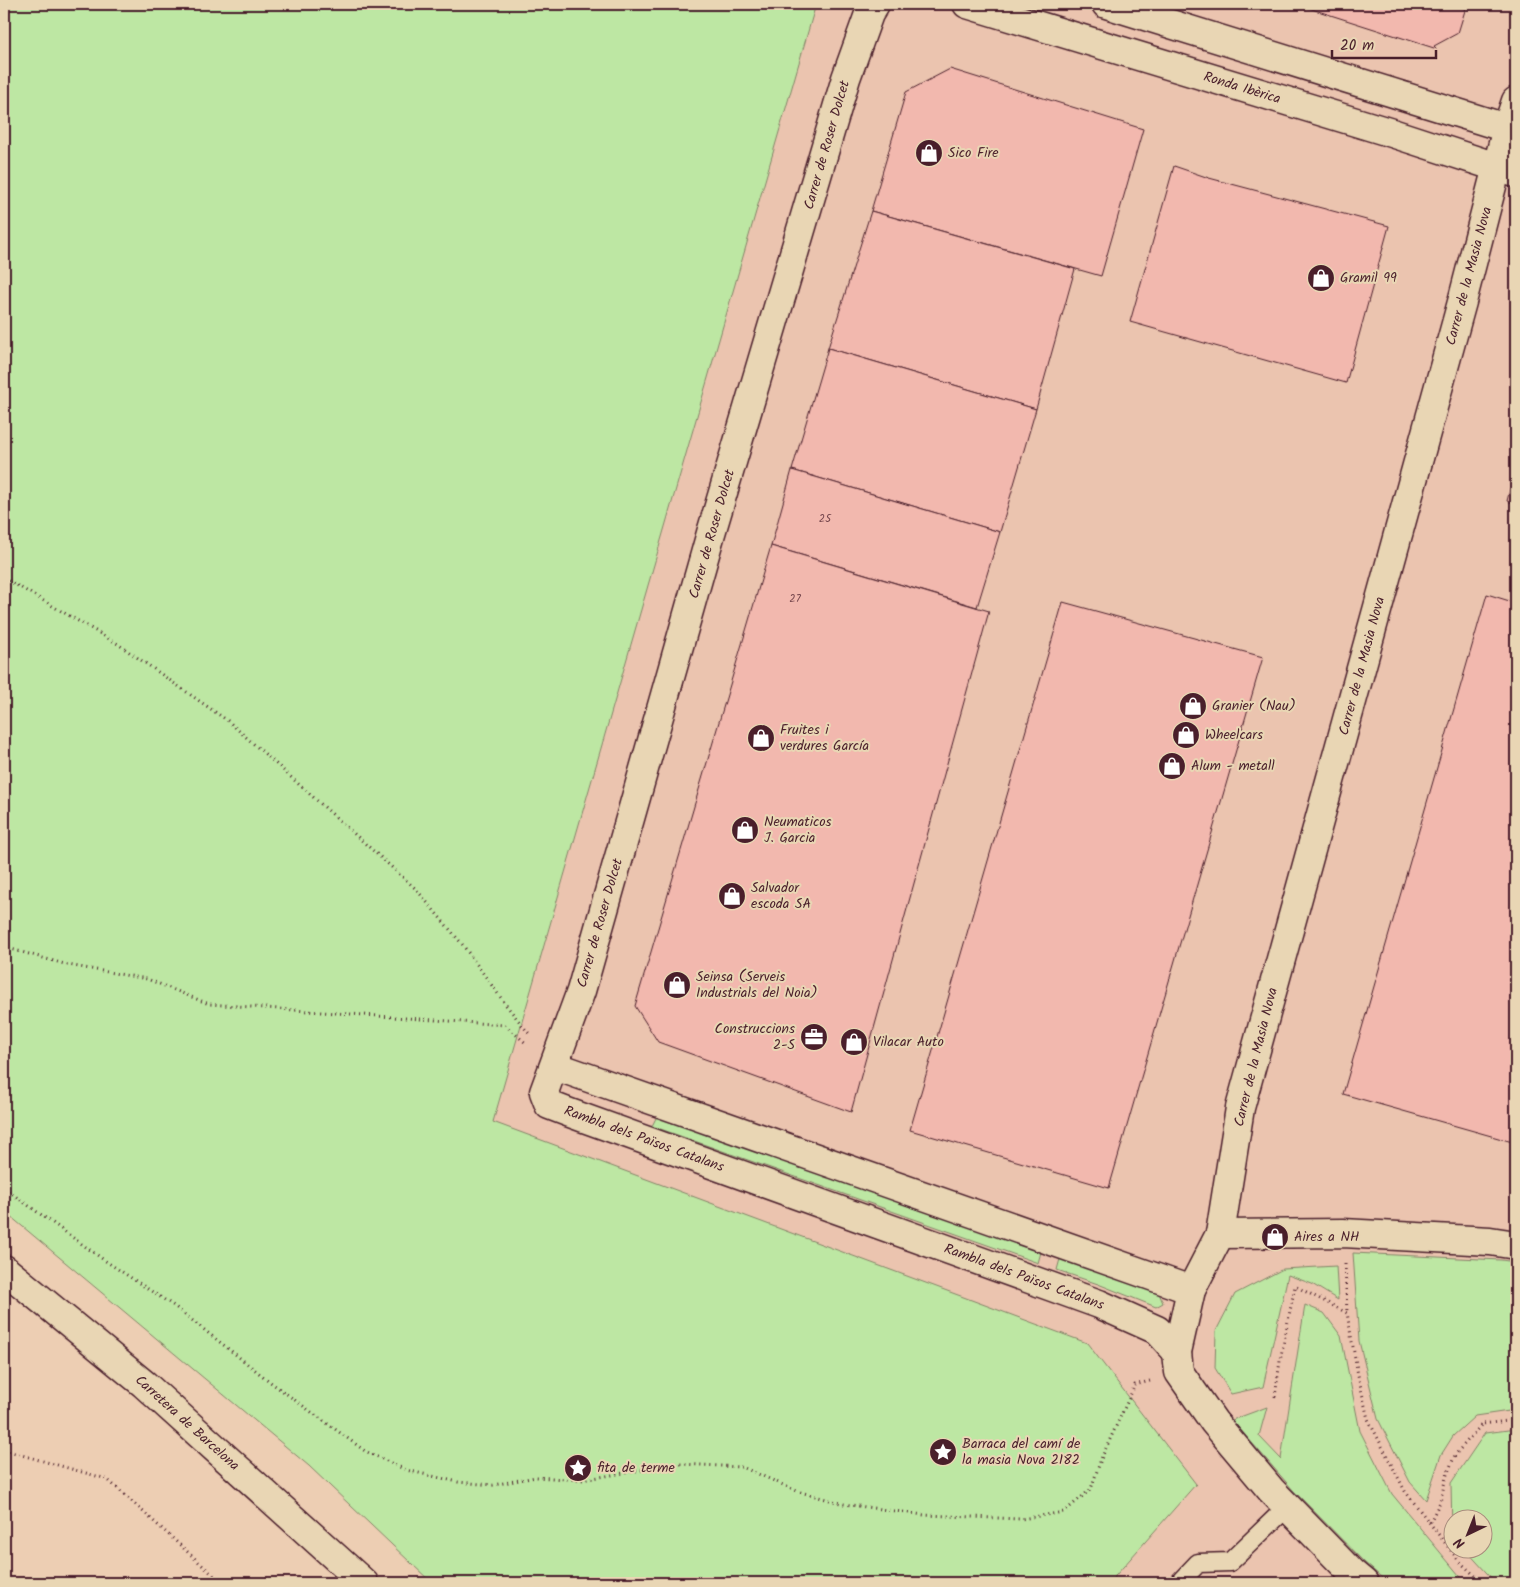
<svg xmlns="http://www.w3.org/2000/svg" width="1520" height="1587" viewBox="0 0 1520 1587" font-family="Kalam,sans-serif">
<rect width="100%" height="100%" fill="#edceb3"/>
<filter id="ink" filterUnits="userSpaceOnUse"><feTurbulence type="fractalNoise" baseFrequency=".02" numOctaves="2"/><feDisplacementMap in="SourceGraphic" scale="10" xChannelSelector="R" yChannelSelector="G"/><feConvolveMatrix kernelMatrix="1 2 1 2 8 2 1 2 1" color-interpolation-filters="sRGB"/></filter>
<g filter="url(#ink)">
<path fill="#ebc4af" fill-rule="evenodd" d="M816,4H1516V1583H1109L1196,1484L493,1122ZM1452,1520H1482V1550H1452Z"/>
<g fill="#bde7a3" stroke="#848367">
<path d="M4,4H816L493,1122L1087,1343L1196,1484L1109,1583H432L309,1466L4,1211Z"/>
<path d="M657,1116L1041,1252L1038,1263L652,1126Z"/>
<path d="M1353,1253L1501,1260L1516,1262V1410L1475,1416L1453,1436L1441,1455L1426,1500L1410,1482L1378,1419L1359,1341Z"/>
<path d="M1060,1259L1159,1293L1163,1303L1156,1307L1098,1284L1057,1270Z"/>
<path d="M1336,1266L1338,1300L1312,1284L1288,1275L1263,1387L1231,1394L1215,1368L1216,1331L1235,1294L1283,1269Z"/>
<path d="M1305,1305L1324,1313L1341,1336L1360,1431L1392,1494L1459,1575L1467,1583H1388L1365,1563L1293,1490L1232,1420L1267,1407L1259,1436L1281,1459Z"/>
<path d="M1516,1429V1583H1496L1466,1550H1482V1520H1452V1533L1451,1483L1485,1433Z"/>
</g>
<g fill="#f2b8ae" stroke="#4a1f2b">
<path d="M1296,4H1467L1458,33L1434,46L1437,49Z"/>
<path d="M950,69L1143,129L1101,276L871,211L906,92Z"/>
<path d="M1174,166L1209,178L1389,226L1346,383L1130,322Z"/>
<path d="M871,211L1075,269L1036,409L828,348Z"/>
<path d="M828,348L1036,409L1000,532L792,470Z"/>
<path d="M1516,466V504L1507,501Z"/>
<path d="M792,470L1000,532L977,607L771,546Z"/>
<path d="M771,546L989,611L851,1112L658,1042L635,1006Z"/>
<path d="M1487,594L1516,603V1143L1343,1094Z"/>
<path d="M1063,602L1263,657L1109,1188L910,1130Z"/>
</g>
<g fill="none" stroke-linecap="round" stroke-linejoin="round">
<g stroke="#4a1f2b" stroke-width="21">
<path id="service" d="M1179,1583L1198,1563L1230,1562L1287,1507"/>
</g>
<g stroke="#4a1f2b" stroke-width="31">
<g id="minor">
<path d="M875,4L869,14L846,78L711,533L581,991L544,1092L549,1105L570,1113L1099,1304L1157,1330L1177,1352"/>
<path d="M967,4L1392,133L1515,173"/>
<path d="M1106,4L1516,131"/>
<path d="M555,1066L1191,1290"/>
<path d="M1220,1234L1343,1233L1490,1241L1516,1245"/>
<path d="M1364,1583L1352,1573L1271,1490L1214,1422L1179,1372L1177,1352L1191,1290L1220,1234L1240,1108L1462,302L1507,128L1516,101"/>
</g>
</g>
<g stroke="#4a1f2b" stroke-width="31">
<path id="trunk" d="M4,1269L144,1384L364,1583"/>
</g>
<g stroke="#4a1f2b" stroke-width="3" stroke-dasharray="1 4" stroke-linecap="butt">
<path d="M4,578L118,644L228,721L416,889L462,944L506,1005L531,1036"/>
<path d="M4,947L68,965L147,979L209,1004L505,1025L527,1044"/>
<path d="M4,1188L104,1260L174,1306L273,1384L365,1451L406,1470L458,1482L493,1485L536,1477L581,1480L679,1464L742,1467L797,1491L844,1504L924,1515L1021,1519L1064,1512L1091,1489L1101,1459L1135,1385L1150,1381"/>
<path d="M1345,1264L1347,1313"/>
<path d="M1275,1397L1280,1361L1295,1286L1347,1313L1358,1375L1368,1419L1405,1491L1459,1561L1483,1583"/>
<path d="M4,1450L107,1479L222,1583"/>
<path d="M1430,1522L1440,1502L1446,1477L1455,1455L1482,1424L1516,1420"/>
</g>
<use href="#service" stroke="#e9d6b4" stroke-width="18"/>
<use href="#minor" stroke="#e9d6b4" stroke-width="28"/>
<use href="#trunk" stroke="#e9d6b4" stroke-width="28"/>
</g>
</g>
<defs>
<g id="shop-disc" transform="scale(1.4375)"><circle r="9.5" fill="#4a1f2b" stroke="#e9d6b4"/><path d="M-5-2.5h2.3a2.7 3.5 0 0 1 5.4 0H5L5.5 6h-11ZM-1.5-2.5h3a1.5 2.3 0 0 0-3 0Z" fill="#fff"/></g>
<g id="office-disc" transform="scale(1.4375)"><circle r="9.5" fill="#4a1f2b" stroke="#e9d6b4"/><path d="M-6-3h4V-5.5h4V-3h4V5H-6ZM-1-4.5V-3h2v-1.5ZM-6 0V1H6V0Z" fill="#fff"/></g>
<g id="sight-disc" transform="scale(1.4375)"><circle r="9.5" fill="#4a1f2b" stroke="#e9d6b4"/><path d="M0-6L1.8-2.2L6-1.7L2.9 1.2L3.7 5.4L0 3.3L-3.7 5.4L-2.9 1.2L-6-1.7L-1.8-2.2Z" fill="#fff"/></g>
</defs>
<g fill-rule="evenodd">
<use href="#shop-disc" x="929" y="153"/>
<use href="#shop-disc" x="1321" y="278"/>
<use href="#shop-disc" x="1193" y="706"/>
<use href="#shop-disc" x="1186" y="735"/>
<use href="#shop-disc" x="761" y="738"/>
<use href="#shop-disc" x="1172" y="766"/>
<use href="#shop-disc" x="745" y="830"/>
<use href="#shop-disc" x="732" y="896"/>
<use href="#shop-disc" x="677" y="985"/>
<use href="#office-disc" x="814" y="1037"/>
<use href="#shop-disc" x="854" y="1042"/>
<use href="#shop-disc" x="1275" y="1237"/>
<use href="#sight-disc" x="943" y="1452"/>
<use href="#sight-disc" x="578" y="1468"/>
</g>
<g text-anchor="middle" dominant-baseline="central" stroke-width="4" stroke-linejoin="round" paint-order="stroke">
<g font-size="11" fill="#74454c">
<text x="825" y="519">25</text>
<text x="795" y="599">27</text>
</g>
<g font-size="14" fill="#4a1f2b" stroke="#e9d6b4">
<text transform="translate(1242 88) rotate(17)">Ronda Ibèrica</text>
<text transform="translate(827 145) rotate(-74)">Carrer de Roser Dolcet</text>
<text transform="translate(1469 276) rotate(-75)">Carrer de la Masia Nova</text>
<text transform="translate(712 534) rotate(-74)">Carrer de Roser Dolcet</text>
<text transform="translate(1362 666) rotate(-75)">Carrer de la Masia Nova</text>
<text transform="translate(600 923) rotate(-74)">Carrer de Roser Dolcet</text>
<text transform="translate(1256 1057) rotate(-76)">Carrer de la Masia Nova</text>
<text transform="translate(644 1139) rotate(20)">Rambla dels Països Catalans</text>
<text transform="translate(1024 1277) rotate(20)">Rambla dels Països Catalans</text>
<text transform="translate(187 1423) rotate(42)">Carretera de Barcelona</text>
</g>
<g font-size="14" fill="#4a1f2b" stroke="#e9d6b4" text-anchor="start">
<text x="948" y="153">Sico Fire</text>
<text x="1340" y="278">Gramil 99</text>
<text x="1212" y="706">Granier (Nau)</text>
<text x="780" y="730">Fruites i<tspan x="780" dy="16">verdures García</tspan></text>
<text x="1205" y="735">Wheelcars</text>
<text x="1191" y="766">Alum - metall</text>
<text x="764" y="822">Neumaticos<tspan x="764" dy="16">J. Garcia</tspan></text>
<text x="751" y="888">Salvador<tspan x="751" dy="16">escoda SA</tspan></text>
<text x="696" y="977">Seinsa (Serveis<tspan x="696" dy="16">Industrials del Noia)</tspan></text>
<text x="795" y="1029" text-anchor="end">Construccions<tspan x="795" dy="16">2-S</tspan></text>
<text x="873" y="1042">Vilacar Auto</text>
<text x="1294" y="1237">Aires a NH</text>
<text x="962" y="1444">Barraca del camí de<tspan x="962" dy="16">la masia Nova 2182</tspan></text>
<text x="597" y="1468">fita de terme</text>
</g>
</g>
<rect width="1520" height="1587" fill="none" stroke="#e9d6b4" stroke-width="20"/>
<rect x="10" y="10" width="1500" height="1567" fill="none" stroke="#4a1f2b" stroke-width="2" filter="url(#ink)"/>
<g transform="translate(1468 1534) rotate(223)"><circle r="24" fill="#e9d6b4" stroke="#a98d7d"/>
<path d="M0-4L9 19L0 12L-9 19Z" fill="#4a1f2b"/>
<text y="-8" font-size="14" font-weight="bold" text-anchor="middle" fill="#4a1f2b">N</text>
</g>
<path d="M1332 50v8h104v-8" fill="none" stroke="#4a1f2b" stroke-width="2.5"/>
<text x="1340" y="50" font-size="15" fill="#4a1f2b" stroke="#e9d6b4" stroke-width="4" paint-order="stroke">20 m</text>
</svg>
